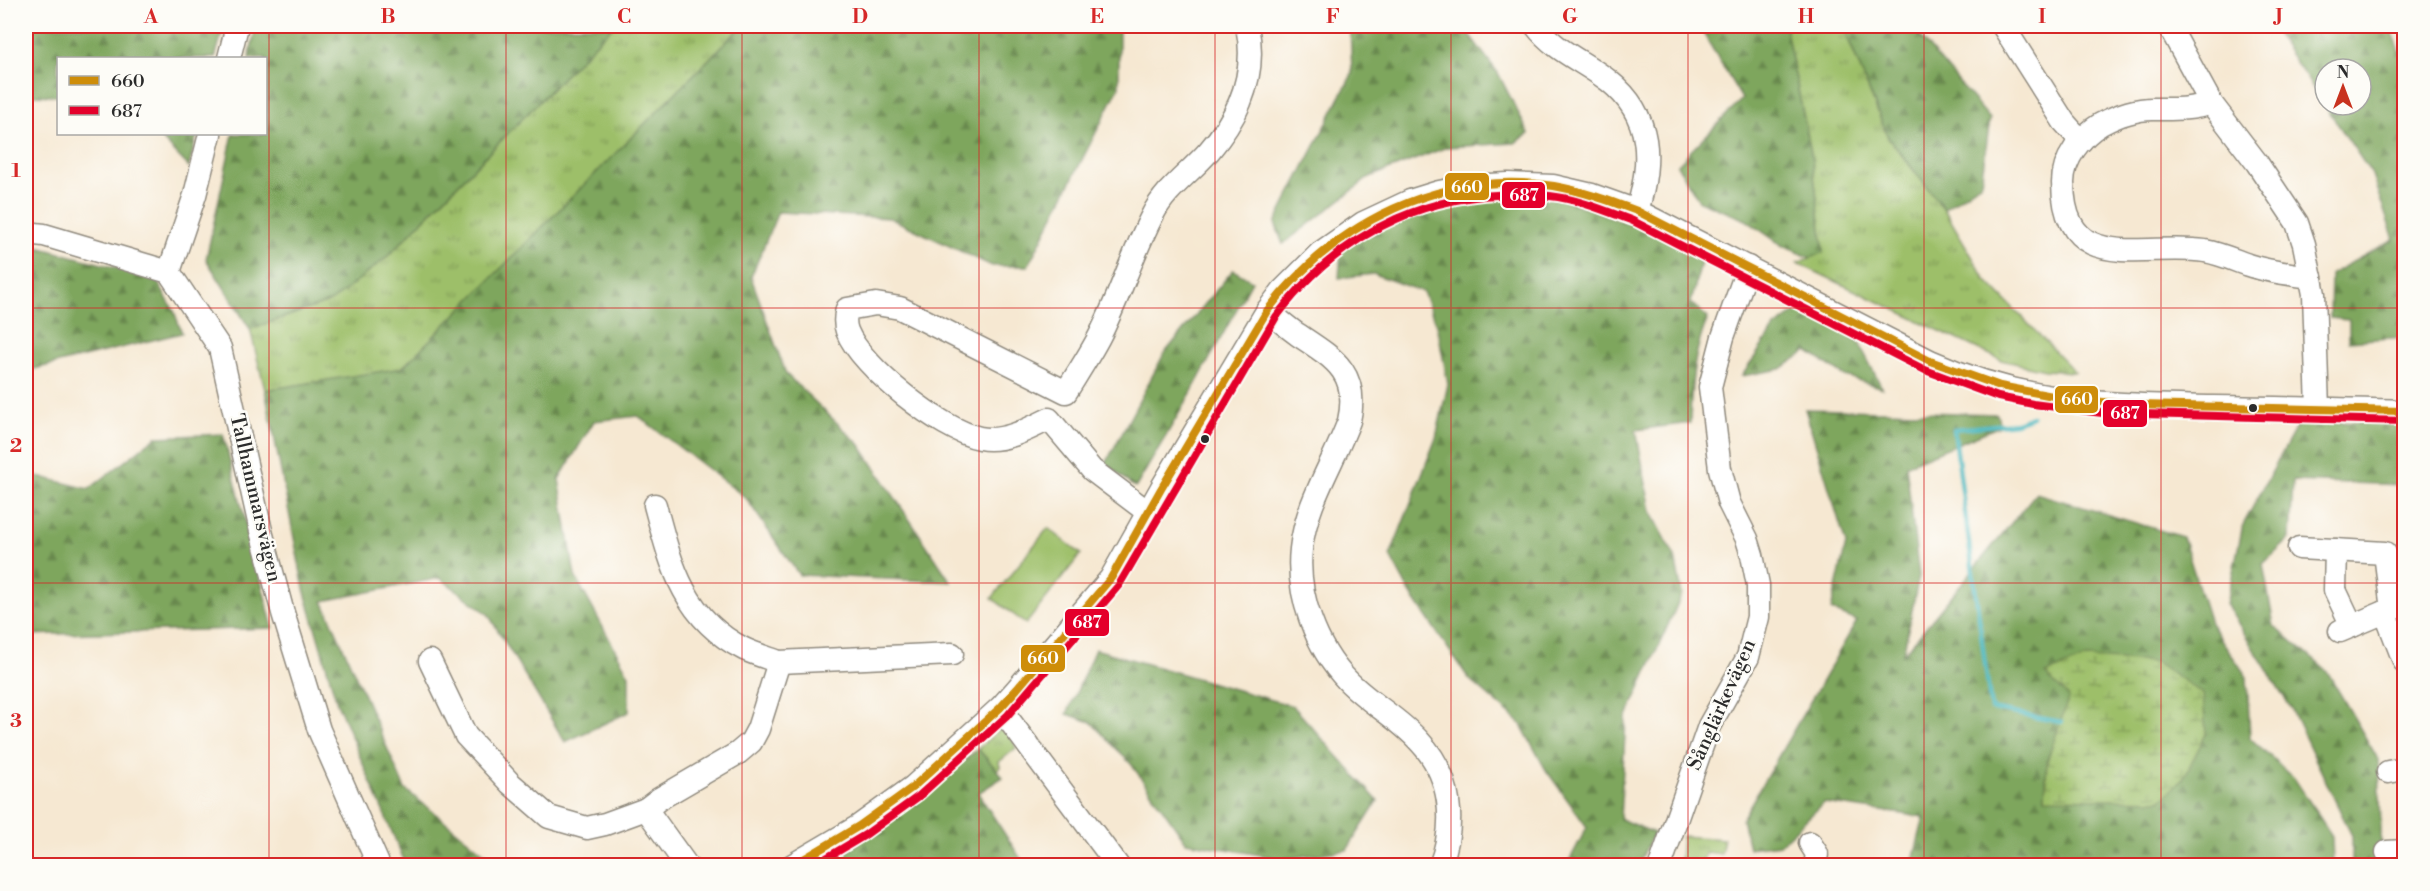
<svg xmlns="http://www.w3.org/2000/svg" width="2430" height="891" viewBox="0 0 2430 891" font-family="'Libre Bodoni',serif">
<defs>
<pattern id="grass-tufts" width="24" height="20" patternUnits="userSpaceOnUse" patternTransform="scale(1.5)"><rect width="24" height="20" fill="#9dbf69"/><path d="M3 7l-1-3M5 7V3M7 7l1-3M15 17l-1-3M17 17v-4M19 17l1-3" fill="none" stroke="#809b57"/></pattern>
<pattern id="forest-firs" width="22" height="20" patternUnits="userSpaceOnUse" patternTransform="scale(1.5)"><rect width="22" height="20" fill="#7ea65d"/><path d="M5 1l3.5 6h-7zM16 11l3.5 6h-7z" fill="#67874d"/></pattern>
<pattern id="wetland-marsh" width="20" height="14" patternUnits="userSpaceOnUse" patternTransform="scale(1.5)"><rect width="20" height="14" fill="#9dbf69"/><path d="M1 5h8M5 5V1M11 12h8M15 12V8" fill="none" stroke="#809b57"/></pattern>
</defs>
<rect width="100%" height="100%" fill="#fdfcf7"/>
<filter id="ink" filterUnits="userSpaceOnUse"><feTurbulence type="fractalNoise" baseFrequency=".0167" numOctaves="2"/><feDisplacementMap in="SourceGraphic" scale="12" xChannelSelector="R" yChannelSelector="G"/><feConvolveMatrix kernelMatrix="1 2 1 2 8 2 1 2 1" color-interpolation-filters="sRGB"/></filter>
<filter id="wash" filterUnits="userSpaceOnUse"><feTurbulence type="fractalNoise" baseFrequency=".008" numOctaves="4" result="noise"/><feDisplacementMap in="SourceGraphic" scale="24" xChannelSelector="R" yChannelSelector="G"/><feGaussianBlur stdDeviation="1.35" result="paint"/><feColorMatrix in="noise" values="0 0 0 0 0 0 0 0 0 0 0 0 0 0 0 0 0 1.4 0 .05"/><feComposite in="paint" operator="in"/></filter>
<g filter="url(#wash)">
<rect width="100%" height="100%" fill="#f6e8d2"/>
<g fill="url(#grass-tufts)" stroke="#64754a" stroke-width="1.5">
<path d="M613,26H742L402,369L265,390L250,329L335,298L388,256Z"/>
<path d="M1785,26H1843L1888,137L1944,209L1986,280L2075,372L2045,370L2001,360L1797,263L1824,252L1811,153Z"/>
<path d="M1000,729L1010,732L1016,748L999,762L1000,767L997,770L978,749Z"/>
<path d="M1682,836L1724,839L1721,854L1706,852L1703,861L1680,859Z"/>
</g>
<g fill="url(#forest-firs)" stroke="#546844" stroke-width="1.5" fill-rule="evenodd">
<path d="M26,26H224L215,58H58V96L32,95L26,93Z"/>
<path d="M256,26H613L388,256L332,301L250,329L206,259L233,134H266V58H249Z"/>
<path d="M742,26H1119V87L1028,266H992L890,218L778,212L751,277L786,374L860,445L951,582L799,575L746,498L638,416L594,421L559,479L575,576L629,675V712L565,742L488,614L440,578L323,601L405,789L499,865H406L337,703L304,589L265,390L402,368Z"/>
<path d="M1350,26H1463L1498,73L1529,134L1515,143L1447,147L1370,177L1283,244L1275,223L1352,74Z"/>
<path d="M1699,26H1785L1811,153L1824,252L1811,258L1783,246L1746,220L1699,201L1677,165L1742,99Z"/>
<path d="M1843,26H1911L1990,119L1981,183L1944,209L1888,137Z"/>
<path d="M2271,26H2390L2404,60V337L2349,341V320L2330,318L2331,274L2394,239L2371,173ZM2325,69H2361V105H2325Z"/>
<path d="M157,134H197L189,167Z"/>
<path d="M1490,196L1563,199L1663,237L1701,262L1691,303L1708,318C1693,352 1691,386 1690,423L1636,430L1651,511L1675,557L1682,594L1626,719L1620,819L1654,833L1640,861L1618,865H1567L1587,827L1546,770L1520,723L1469,679L1410,593L1390,556L1436,438L1448,384L1437,326L1423,292L1374,274L1339,278L1341,249L1413,212Z"/>
<path d="M26,244L155,278L174,311L182,333L26,371Z"/>
<path d="M1233,270L1252,281L1191,393L1136,487L1130,484L1106,463L1164,354Z"/>
<path d="M1803,307L1833,327L1856,337L1882,388L1845,376L1807,351L1781,369L1742,376L1774,328Z"/>
<path d="M1805,409L1997,414L2000,426L1906,465L1919,576L1903,655L2036,493L2183,537L2210,623L2247,677L2250,738L2294,778L2332,836L2333,865H1912L1924,817L1824,803L1780,844L1749,848L1742,819L1857,621L1831,610L1846,544ZM2046,674L2183,779L2045,798L2047,761L2070,696Z"/>
<path d="M2299,422L2404,423V485L2293,481L2290,539L2263,564L2274,626L2327,671L2379,761L2382,865H2352V836L2291,708L2226,604L2243,525Z"/>
<path d="M223,434L273,628L26,635V476L33,475L89,489L156,437Z"/>
<path d="M1095,649L1293,706L1378,801L1347,850L1283,859L1186,842L1132,765L1091,722L1067,714Z"/>
<path d="M978,749L1003,777L978,793L1025,865H831Z"/>
</g>
<path fill="url(#wetland-marsh)" stroke="#64754a" stroke-width="1.5" d="M2086,658L2156,662L2203,694L2206,734L2183,779L2161,800L2045,798L2047,761L2069,697L2045,674Z"/>
<path fill="#9dbf69" stroke="#64754a" stroke-width="1.5" d="M1048,528L1081,554L1026,624L992,598Z"/>
<g fill="none" stroke-linecap="round" stroke-linejoin="round">
<path stroke="#48b8bf" stroke-width="4.5" d="M2032,417L2016,423L1954,429L1991,709L2061,722"/>
</g>
</g>
<g filter="url(#ink)">
<g fill="none" stroke-linecap="round" stroke-linejoin="round">
<g stroke="#908a7e" stroke-width="25">
<g id="minor">
<path d="M1536,26C1555,51 1585,62 1609,81C1653,116 1652,162 1637,211"/>
<path d="M2003,26L2064,122L2081,141"/>
<path d="M2169,26L2211,103L2257,163L2297,223L2304,244L2314,294L2318,409"/>
<path d="M229,58L237,26"/>
<path d="M2211,103C2191,110 2174,109 2153,109C2136,109 2116,116 2101,124C2081,136 2063,159 2063,183C2064,277 2143,242 2205,251C2221,254 2234,260 2248,265C2269,272 2290,274 2311,277"/>
<path d="M26,233L44,235L169,272"/>
<path d="M169,272L220,348L261,531L283,613L319,730L379,866"/>
<path d="M169,272L195,195L210,134"/>
<path d="M1267,311C1277,318 1287,327 1297,334C1333,358 1360,372 1349,421C1333,464 1306,503 1301,549C1296,594 1316,648 1347,680C1369,703 1399,718 1420,742C1452,776 1456,824 1440,866"/>
<path d="M1149,513L1092,470L1049,419C1029,429 1003,443 980,438C942,431 861,367 847,331C844,323 845,316 847,309L876,304L900,308L1066,392C1077,374 1089,356 1099,337C1119,298 1132,255 1152,216C1165,189 1190,173 1209,151C1240,115 1257,73 1247,26"/>
<path d="M2299,548L2385,553L2392,610"/>
<path d="M2336,550L2335,590L2352,626"/>
<path d="M2385,612L2404,661"/>
<path d="M2340,631L2404,604"/>
<path d="M430,661L466,736L510,783L549,817L587,828L605,824L646,809L687,866"/>
<path d="M779,662L952,654"/>
<path d="M1000,708L1118,866"/>
<path d="M2388,772L2404,769"/>
<path d="M646,809L659,799L738,753L751,742L758,729L779,662C768,658 755,654 744,649C684,619 671,565 655,505"/>
<path d="M1810,843L1817,854L1815,866"/>
<path d="M2387,852L2404,851"/>
<path d="M791,866L859,826L913,787L1000,708L1017,689L1111,578L1161,489L1267,311L1283,290L1320,253L1363,223L1410,201L1439,192L1471,186L1508,184L1553,186L1592,195L1637,211L1930,361C2027,405 2109,404 2212,407C2276,408 2340,409 2404,411"/>
<path d="M1660,866L1709,726L1748,657L1758,617V585L1752,555L1747,539L1729,503L1720,469L1710,387L1723,337L1748,267"/>
</g>
</g>
<use href="#minor" stroke="#fff" stroke-width="22"/>
<g stroke="#fdfcf7" stroke-width="12">
<path id="bus-1" d="M792,866L859,826L913,787L1000,708L1017,689L1111,578L1161,489L1267,311C1335,222 1441,169 1554,186C1583,191 1610,201 1637,211L1930,361L2000,386L2069,399L2138,405L2404,411"/>
</g>
<g stroke="#fdfcf7" stroke-width="12">
<path id="bus-2" d="M813,866L865,835L919,796L1007,716L1119,585L1276,317C1343,228 1438,185 1550,196C1578,199 1606,211 1633,221L1925,370L1998,397L2033,404L2102,413L2404,421"/>
</g>
<use href="#bus-1" stroke="#ce8d09" stroke-width="8"/>
<use href="#bus-2" stroke="#e4002b" stroke-width="8"/>
</g>
</g>
<path fill="none" stroke="#d62828" stroke-width="1.5" stroke-opacity="0.55" d="M269,26V866M506,26V866M742,26V866M979,26V866M1215,26V866M1451,26V866M1688,26V866M1924,26V866M2161,26V866M26,308H2404M26,583H2404"/>
<g fill="#2b2b2b" stroke="#fdfcf7" stroke-width="2">
<circle cx="2253" cy="408" r="5"/>
<circle cx="1205" cy="439" r="5"/>
</g>
<g text-anchor="middle" dominant-baseline="central" stroke-width="5" stroke-linejoin="round" paint-order="stroke">
<g font-size="20" fill="#2b2b2b" stroke="#fdfcf7">
<text transform="translate(255 498) rotate(77)">Tallhammarsvägen</text>
<text transform="translate(1722 705) rotate(-66)">Sånglärkevägen</text>
</g>
</g>
<g stroke="#fdfcf7" stroke-width="2">
<rect x="1444" y="172" width="46" height="29" rx="6" fill="#ce8d09"/>
<rect x="1501" y="181" width="45" height="28" rx="6" fill="#e4002b"/>
<rect x="2054" y="385" width="45" height="29" rx="6" fill="#ce8d09"/>
<rect x="2102" y="399" width="46" height="29" rx="6" fill="#e4002b"/>
<rect x="1064" y="608" width="46" height="29" rx="6" fill="#e4002b"/>
<rect x="1020" y="644" width="46" height="29" rx="6" fill="#ce8d09"/>
</g>
<g font-size="16" text-anchor="middle" font-weight="bold" fill="#fff">
<text x="1467" y="193">660</text>
<text x="1524" y="201">687</text>
<text x="2077" y="405">660</text>
<text x="2125" y="419">687</text>
<text x="1087" y="628">687</text>
<text x="1043" y="664">660</text>
</g>
<rect width="2430" height="891" fill="none" stroke="#fdfcf7" stroke-width="66"/>
<rect x="57" y="57" width="210" height="78" fill="#fdfcf7" stroke="#a9a8a5" stroke-width="1.5"/>
<rect x="69" y="76" width="30" height="9" fill="#ce8d09" stroke="#a9a8a5" stroke-width="1.5"/>
<text x="111" y="87" font-size="18" fill="#2b2b2b">660</text>
<rect x="69" y="106" width="30" height="9" fill="#e4002b" stroke="#a9a8a5" stroke-width="1.5"/>
<text x="111" y="117" font-size="18" fill="#2b2b2b">687</text>
<g transform="translate(2343 87)"><circle r="28" fill="#fdfcf7" stroke="#a9a8a5" stroke-width="1.5"/>
<path d="M0-4.5L10 22L0 15L-10 22Z" fill="#c8321e"/>
<text y="-9" font-size="16" font-weight="bold" text-anchor="middle" fill="#2b2b2b">N</text>
</g>
<rect x="33" y="33" width="2364" height="825" fill="none" stroke="#d62828" stroke-width="2"/>
<g font-size="20" text-anchor="middle" font-weight="bold" fill="#d62828">
<text x="151" y="23">A</text>
<text x="388" y="23">B</text>
<text x="624" y="23">C</text>
<text x="860" y="23">D</text>
<text x="1097" y="23">E</text>
<text x="1333" y="23">F</text>
<text x="1570" y="23">G</text>
<text x="1806" y="23">H</text>
<text x="2042" y="23">I</text>
<text x="2279" y="23">J</text>
<text x="16" y="177">1</text>
<text x="16" y="452">2</text>
<text x="16" y="727">3</text>
</g>
</svg>
